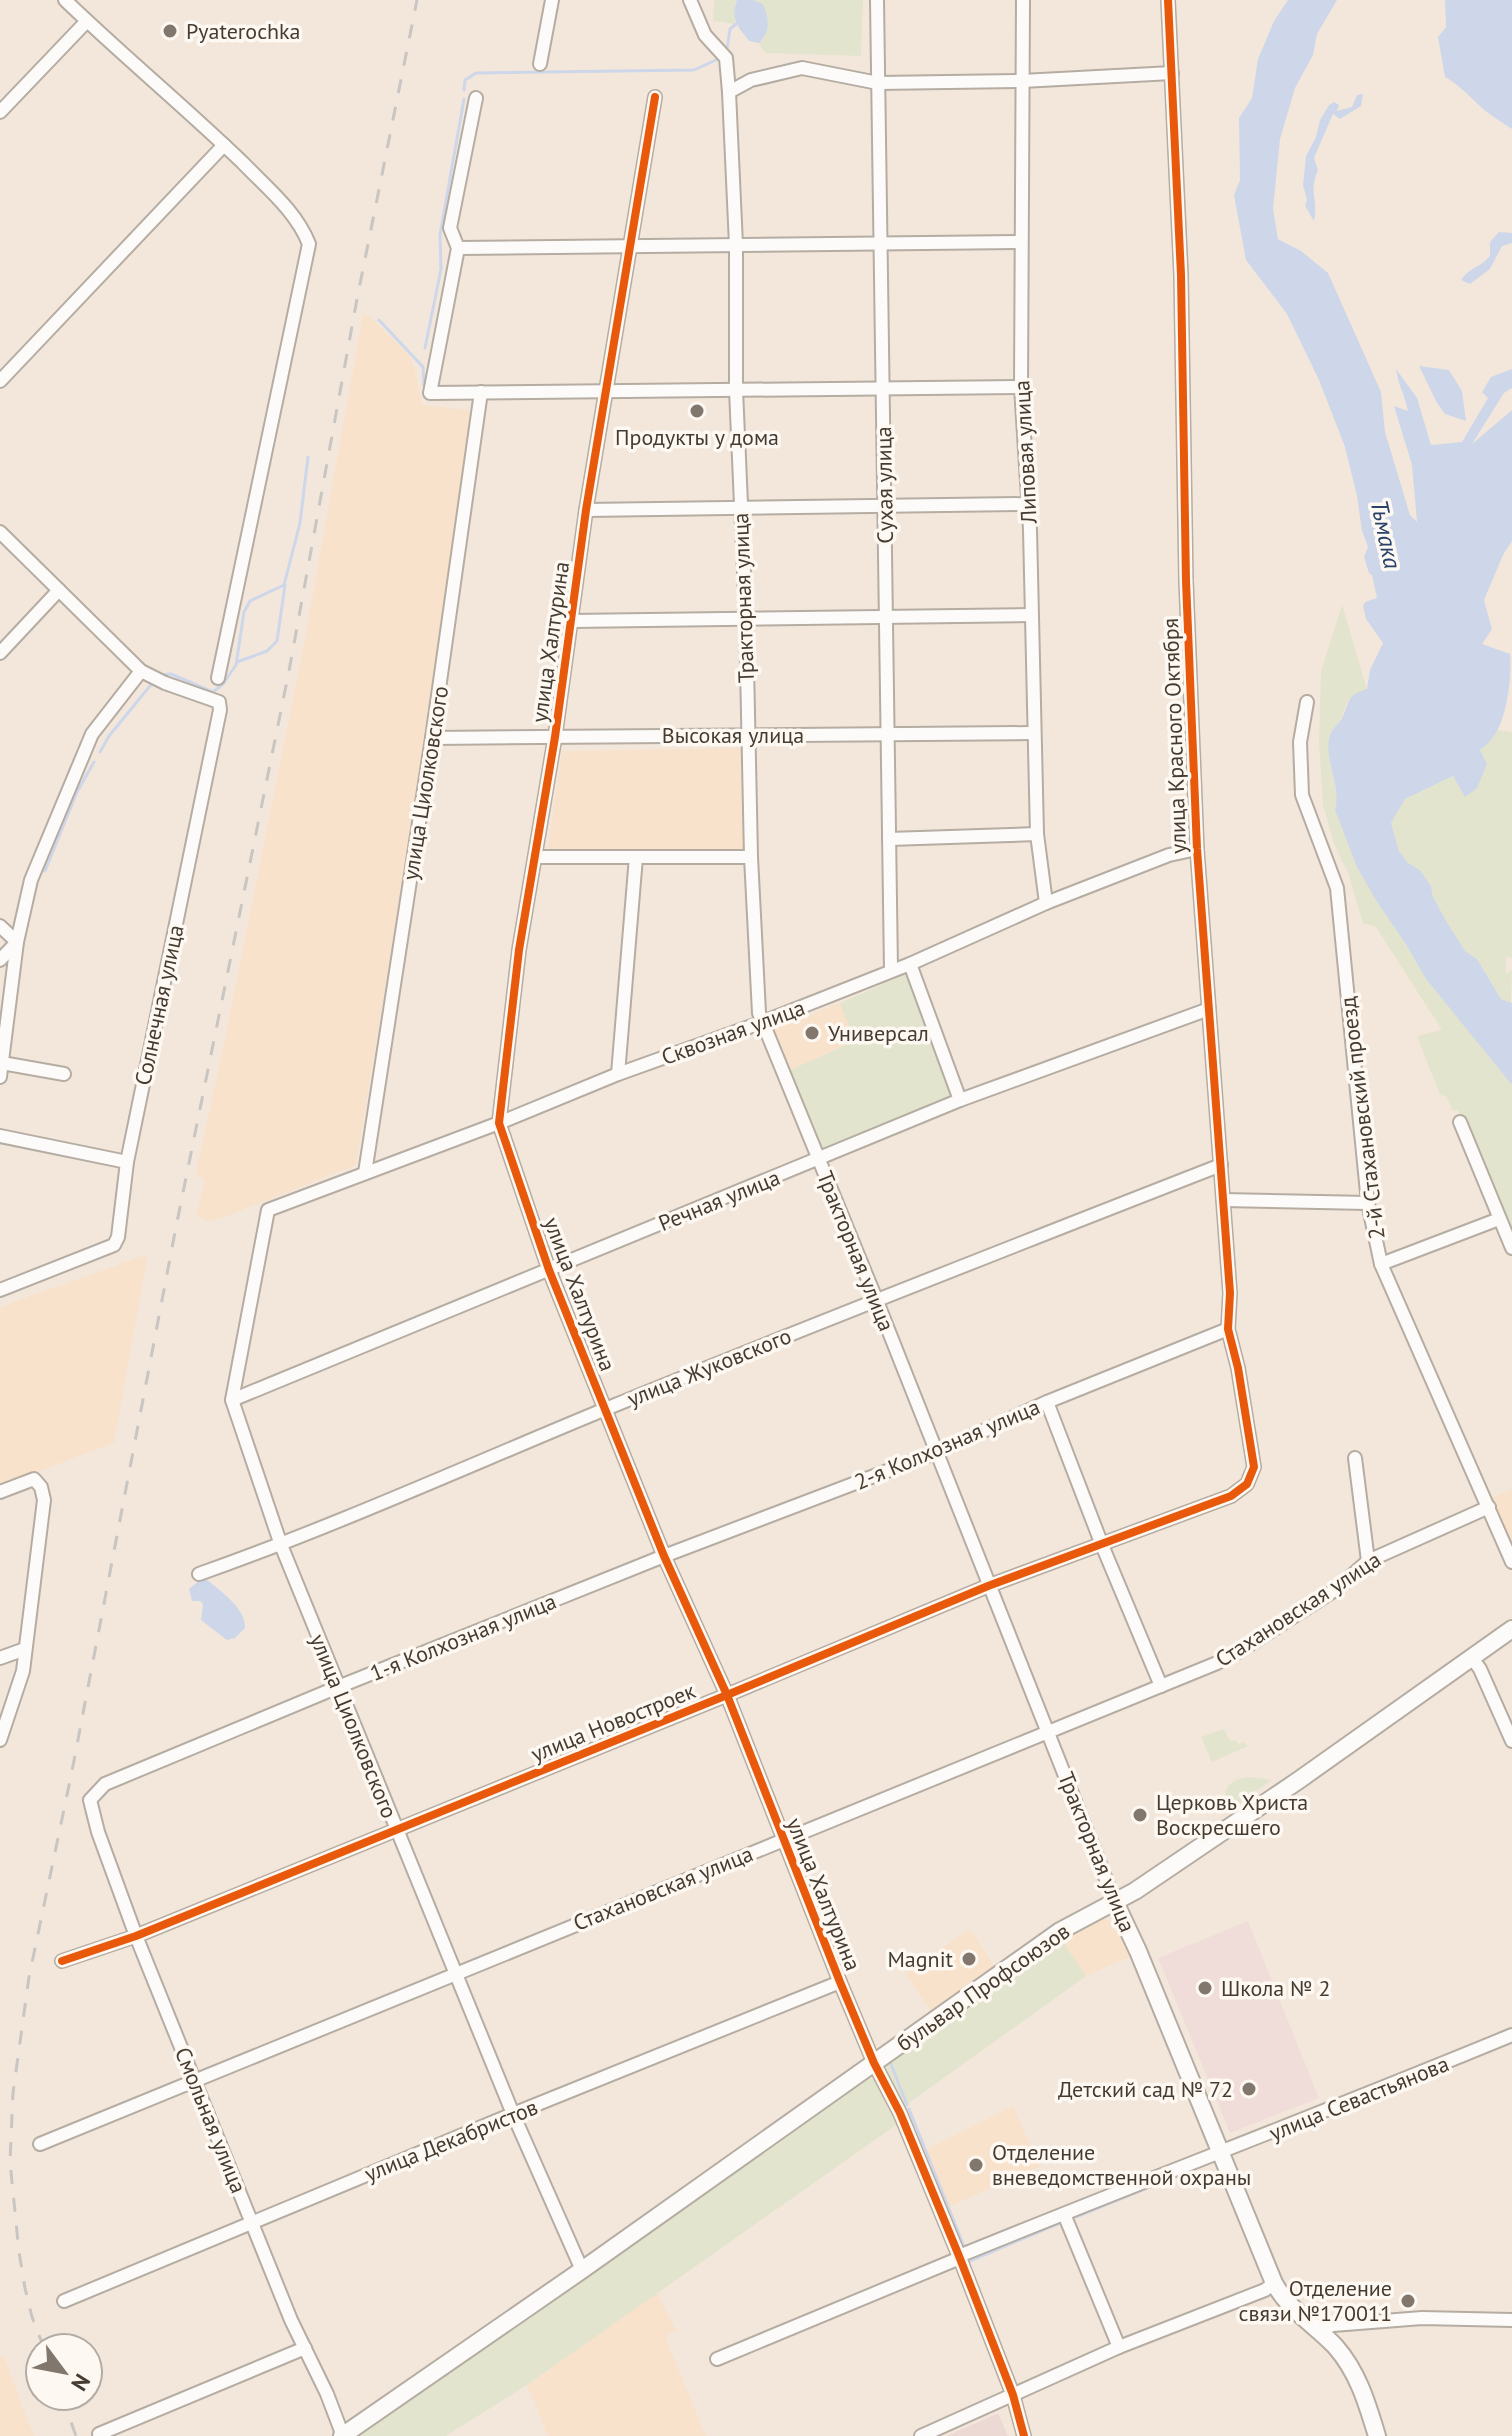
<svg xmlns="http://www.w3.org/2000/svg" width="1512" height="2436" viewBox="0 0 1512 2436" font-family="'PT Sans',sans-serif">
<rect width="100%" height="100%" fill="#f3e7dc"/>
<g fill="#f8e2cb">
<path d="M363,314L368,315L410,356L416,374L422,405L476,411L427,729L356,1165L219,1219L206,1221L196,1214L205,1181L196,1173L225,1039L304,644Z"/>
<path d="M741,748L746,850L558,854L548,847L562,751Z"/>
<path d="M840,1003L855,1041L788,1071L772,1030Z"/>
<path d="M148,1254L114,1443L0,1486V1307Z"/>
<path d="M1512,1489V1545L1491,1498Z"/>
<path d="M1101,1918L1117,1924L1134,1955L1086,1976L1062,1941L1084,1925Z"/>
<path d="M970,1929L995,1967L931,2011L905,1973Z"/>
<path d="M1013,2106L1040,2167L943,2209L920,2153Z"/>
<path d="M657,2293L676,2330L665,2337L706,2436H548L527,2385Z"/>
<path d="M4,2357L34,2436H0V2358Z"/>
</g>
<path fill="#f0ddd9" d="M1248,1921L1319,2098L1230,2133L1158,1958Z"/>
<path fill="#edd9d4" d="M998,2413L1008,2436H947Z"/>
<g fill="#e3e4cd">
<path d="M714,0H737L735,5V24L713,21Z"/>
<path d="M753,0H863L861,56L765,53L759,43L764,38L763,4Z"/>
<path d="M1342,605L1367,689L1348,700L1341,719L1330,733V762L1338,801L1377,902L1512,1085V1234L1458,1110L1453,1111L1446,1096L1440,1095L1417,1036L1442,1030L1376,927L1363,923L1348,873L1334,844L1323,805L1319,743L1321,671Z"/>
<path d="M1497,730L1512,732V958L1506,957V974L1512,970L1511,1003L1501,999L1477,959L1465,951L1448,924L1433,897L1431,886L1420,870L1408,863L1399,851L1391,823L1405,799L1453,776L1494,737Z"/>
<path d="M906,974L955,1099L822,1154L788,1071L855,1041L840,1003Z"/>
<path d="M1224,1729L1230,1741L1235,1740L1239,1744L1243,1742L1248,1746L1212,1762L1201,1737Z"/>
<path d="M1249,1777L1272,1780L1232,1808L1225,1792C1229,1782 1238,1778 1249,1777Z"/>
<path d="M1062,1941L1086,1976L902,2108L885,2065Z"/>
<path d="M870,2078L879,2082L899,2123L527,2385L446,2436H357L704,2195L862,2080Z"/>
</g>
<g fill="#cdd7e9">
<path d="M737,0H753L763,4C769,18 771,32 759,43L749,41C738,26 730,20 737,0Z"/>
<path d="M1288,0H1337L1317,34L1313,55L1295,88L1280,139L1273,209L1278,239L1301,251L1328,273L1381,392L1385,432L1410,515L1417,522L1412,465L1394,406L1408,411C1405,396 1398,384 1396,369L1417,398L1431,445L1462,442L1488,398L1482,392L1491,377L1512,369V388L1504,393L1472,444L1512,410V541L1503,555L1484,600L1492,629L1482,644L1510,654C1512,677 1507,717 1494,736C1491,741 1485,746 1480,750L1487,764L1477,788L1465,797L1453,776L1405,799L1391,823L1399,851L1408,863L1420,870L1431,886L1433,897L1448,924L1465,951L1477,959L1501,999L1512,1003V1085L1426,979L1406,944L1377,902L1357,867L1335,810C1342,786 1323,760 1330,735C1332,729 1337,725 1341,720C1351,702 1344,696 1367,689L1370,670L1383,643L1366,619L1363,606L1365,602L1377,598L1372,575L1369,573L1364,557L1368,547L1362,531L1357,496L1345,447L1319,380L1287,314L1246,260L1234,195L1240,180L1239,118L1252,98L1258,59L1274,21Z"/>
<path d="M1445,0H1512V129C1505,124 1485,112 1480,106C1468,95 1459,85 1445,77L1438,37L1446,27Z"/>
<path d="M1363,94L1361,106L1340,119L1333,114L1314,158L1318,170C1308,192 1319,200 1314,221L1305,206L1307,200L1303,185L1306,156L1316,137L1320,120L1329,105L1334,102L1339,105L1337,111L1352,107L1357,95Z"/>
<path d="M1499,232L1512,233V243L1502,246L1490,269L1470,284L1461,280C1471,266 1480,268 1490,256V242Z"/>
<path d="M1419,366L1449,370L1462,391L1466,421L1445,414L1437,403Z"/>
<path d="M204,1577C218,1590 246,1607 245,1628L235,1638L227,1640L201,1620L203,1604L200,1601H192L189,1589Z"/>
</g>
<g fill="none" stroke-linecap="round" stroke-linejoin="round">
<g stroke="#cdd7e9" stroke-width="3">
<path d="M727,49L730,29L736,24"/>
<path d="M464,90L465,80L476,73L694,70L718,59"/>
<path d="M379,320L423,367L424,386"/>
<path d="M425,348L441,269L440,235L464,99"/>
<path d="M237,662L267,651L277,641L285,585"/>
<path d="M159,675L171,674L213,692L223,684L236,665L244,612L250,601L284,585L300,523L308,457"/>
<path d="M100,752L109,736L154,681"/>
<path d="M45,871L77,792L94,762"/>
<path d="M891,2064L907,2105"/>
<path d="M909,2109L965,2249"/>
<path d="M1076,2217L1206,2164"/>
<path d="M969,2258L970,2261L1060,2223"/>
</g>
<g stroke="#b5aca2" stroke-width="16">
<g id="street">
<path d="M65,0C123,56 185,107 243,163C267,188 296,211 309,244L218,678"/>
<path d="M690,0L705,35L726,58L729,92L736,245V390L746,618L751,857L759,1013L876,1299L1115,1902"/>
<path d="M877,0L891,970"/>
<path d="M1023,0L1021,387L1030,530L1037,834L1046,903"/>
<path d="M540,64L552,0"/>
<path d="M729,92L751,80L802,68L878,83L1022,81L1172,73"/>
<path d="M655,97L586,510L555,737L519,950L499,1123L549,1270L664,1556L727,1695L840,1982L874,2063L900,2113L959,2256L1013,2395L1024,2436"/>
<path d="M476,98L450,228L458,248L430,393L1021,387"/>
<path d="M0,112L87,21"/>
<path d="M458,248L1021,242"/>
<path d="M0,381L224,145"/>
<path d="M586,510L1027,504"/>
<path d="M0,532L141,671L165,683L219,702L220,710L127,1162L118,1237L114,1245L0,1290"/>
<path d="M571,621L1031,615"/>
<path d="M0,653L59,590"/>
<path d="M1307,702L1300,742L1302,795L1337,888L1368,1203L1381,1264L1512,1562"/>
<path d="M432,738L1033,733"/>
<path d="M889,839L1037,834"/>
<path d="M535,857H751"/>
<path d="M0,926L17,942L0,960"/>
<path d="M910,964L960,1100"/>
<path d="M2,1063L64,1074"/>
<path d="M618,1074L636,857"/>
<path d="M0,1077L17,942L31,880L92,734L141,671"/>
<path d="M1460,1122L1512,1248"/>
<path d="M0,1136L127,1162"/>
<path d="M365,1173L432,738L481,392"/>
<path d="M1223,1200L1368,1203"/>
<path d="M1381,1264L1499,1219"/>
<path d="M232,1400L960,1100L1209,1009"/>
<path d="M1047,1402L1102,1545L1161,1686"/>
<path d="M1355,1458L1368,1561"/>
<path d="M0,1492L34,1479L41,1487L44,1500L23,1671L0,1740"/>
<path d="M199,1574C338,1525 472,1464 608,1408C811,1325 1016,1245 1221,1165"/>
<path d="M0,1658L25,1649"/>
<path d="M1472,1658L1480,1669L1512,1741"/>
<path d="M62,1961L136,1936L727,1695L988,1586L1231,1496L1247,1484L1254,1467L1238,1368L1228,1329L1230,1293L1197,849L1186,581L1181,275L1168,0"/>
<path d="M40,2144L1217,1663L1238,1652L1338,1588L1368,1561L1489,1507"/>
<path d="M1064,2214L1119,2347"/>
<path d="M582,2270L513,2114L281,1545L232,1400L268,1210L499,1123L618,1074L763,1022L910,964L1046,903L1169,855L1197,849"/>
<path d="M64,2301L513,2114L840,1982"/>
<path d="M1318,2330L1333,2325L1422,2318L1512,2320"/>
<path d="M717,2359L955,2260L959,2256C1143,2181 1328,2111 1512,2035"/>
<path d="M99,2434L305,2348"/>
<path d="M343,2436L327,2394L291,2320L136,1936L98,1832L90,1800L105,1784L338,1687L664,1556L937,1452L1047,1402L1228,1329"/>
<path d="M921,2436L1119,2347L1265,2290L1274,2283"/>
</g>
</g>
<g stroke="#b5aca2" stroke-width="20">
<g id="secondary">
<path d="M1115,1902L1138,1951L1274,2283C1288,2309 1315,2325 1335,2346C1358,2372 1367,2403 1377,2436"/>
<path d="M342,2436L582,2270L1060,1931L1135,1891L1299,1780L1512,1629"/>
</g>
</g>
<use href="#street" stroke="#fdfbfa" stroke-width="12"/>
<use href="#secondary" stroke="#fdfbfa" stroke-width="16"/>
<g stroke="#c8c5c2" stroke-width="3" stroke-dasharray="14 14" stroke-linecap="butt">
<path d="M44,2348L32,2317L25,2288L19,2252L10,2162L13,2093L29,1977L72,1771L176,1227L289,671L357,299L417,0"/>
<path d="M62,2396L76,2436"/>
</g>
<g stroke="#fdf8f2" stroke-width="13">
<g id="cycleway">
<path d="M655,97L586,510L555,737L519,950L499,1123L549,1270L664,1556L727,1695L840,1982L874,2063L900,2113L959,2256L1013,2395L1024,2436"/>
<path d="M62,1961L136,1936L727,1695L988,1586L1231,1496L1247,1484L1254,1467L1238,1368L1228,1329L1230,1293L1197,849L1186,581L1181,275L1168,0"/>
</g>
</g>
<use href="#cycleway" stroke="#e8590c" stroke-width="8"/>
</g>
<g fill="#82776c" stroke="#fdf8f2" stroke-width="3">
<circle cx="170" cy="31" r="8"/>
<circle cx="697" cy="411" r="8"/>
<circle cx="812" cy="1033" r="8"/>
<circle cx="1140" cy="1815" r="8"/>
<circle cx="969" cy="1959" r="8"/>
<circle cx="1205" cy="1988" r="8"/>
<circle cx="1249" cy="2089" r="8"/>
<circle cx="976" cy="2165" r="8"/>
<circle cx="1408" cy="2301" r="8"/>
</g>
<g text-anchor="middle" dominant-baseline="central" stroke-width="7" stroke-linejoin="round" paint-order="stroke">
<g font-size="22" fill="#453b30" stroke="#fdf8f2" text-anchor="start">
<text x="186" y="31">Pyaterochka</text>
<text x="697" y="437" text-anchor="middle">Продукты у дома</text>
<text x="828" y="1033">Универсал</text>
<text x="1156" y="1802">Церковь Христа<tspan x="1156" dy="25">Воскресшего</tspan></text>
<text x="953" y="1959" text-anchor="end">Magnit</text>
<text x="1221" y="1988">Школа № 2</text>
<text x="1233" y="2089" text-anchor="end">Детский сад № 72</text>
<text x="992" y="2152">Отделение<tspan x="992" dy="25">вневедомственной охраны</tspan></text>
<text x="1392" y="2288" text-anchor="end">Отделение<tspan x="1392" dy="25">связи №170011</tspan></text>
</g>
<g font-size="22" fill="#453b30" stroke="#fdf8f2">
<text transform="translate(1025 452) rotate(-93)">Липовая улица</text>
<text transform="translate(884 485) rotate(-91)">Сухая улица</text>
<text transform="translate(743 598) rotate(-92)">Тракторная улица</text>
<text transform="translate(550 642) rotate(-82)">улица Халтурина</text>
<text x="733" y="735">Высокая улица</text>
<text transform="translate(1174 736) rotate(-92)">улица Красного Октября</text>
<text transform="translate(425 783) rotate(-81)">улица Циолковского</text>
<text transform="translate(159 1005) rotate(-78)">Солнечная улица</text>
<text transform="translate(733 1032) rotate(-20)">Сквозная улица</text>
<text transform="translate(1362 1118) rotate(-97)">2-й Стахановский проезд</text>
<text transform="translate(719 1200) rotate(-22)">Речная улица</text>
<text transform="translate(856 1251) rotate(68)">Тракторная улица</text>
<text transform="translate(580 1294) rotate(69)">улица Халтурина</text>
<text transform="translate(709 1367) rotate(-22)">улица Жуковского</text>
<text transform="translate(947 1444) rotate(-23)">2-я Колхозная улица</text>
<text transform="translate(1298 1609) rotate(-33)">Стахановская улица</text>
<text transform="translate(463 1637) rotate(-22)">1-я Колхозная улица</text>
<text transform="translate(613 1722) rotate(-22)">улица Новостроек</text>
<text transform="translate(354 1726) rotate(68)">улица Циолковского</text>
<text transform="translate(1097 1852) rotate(68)">Тракторная улица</text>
<text transform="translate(663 1888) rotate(-22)">Стахановская улица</text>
<text transform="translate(824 1894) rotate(68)">улица Халтурина</text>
<text transform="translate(983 1987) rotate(-35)">бульвар Профсоюзов</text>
<text transform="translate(1359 2098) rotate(-22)">улица Севастьянова</text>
<text transform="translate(211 2120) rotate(68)">Смольная улица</text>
<text transform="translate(451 2140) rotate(-22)">улица Декабристов</text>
</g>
<g font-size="24" font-style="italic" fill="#28406a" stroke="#fdf8f2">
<text transform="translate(1386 534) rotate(78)">Тьмака</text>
</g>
</g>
<g transform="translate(64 2372) rotate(122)"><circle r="38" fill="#fdf8f2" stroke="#b3aca4" stroke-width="2"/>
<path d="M0-6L14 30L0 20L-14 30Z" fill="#82776c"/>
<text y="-12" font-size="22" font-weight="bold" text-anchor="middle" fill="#453b30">N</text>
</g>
</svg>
